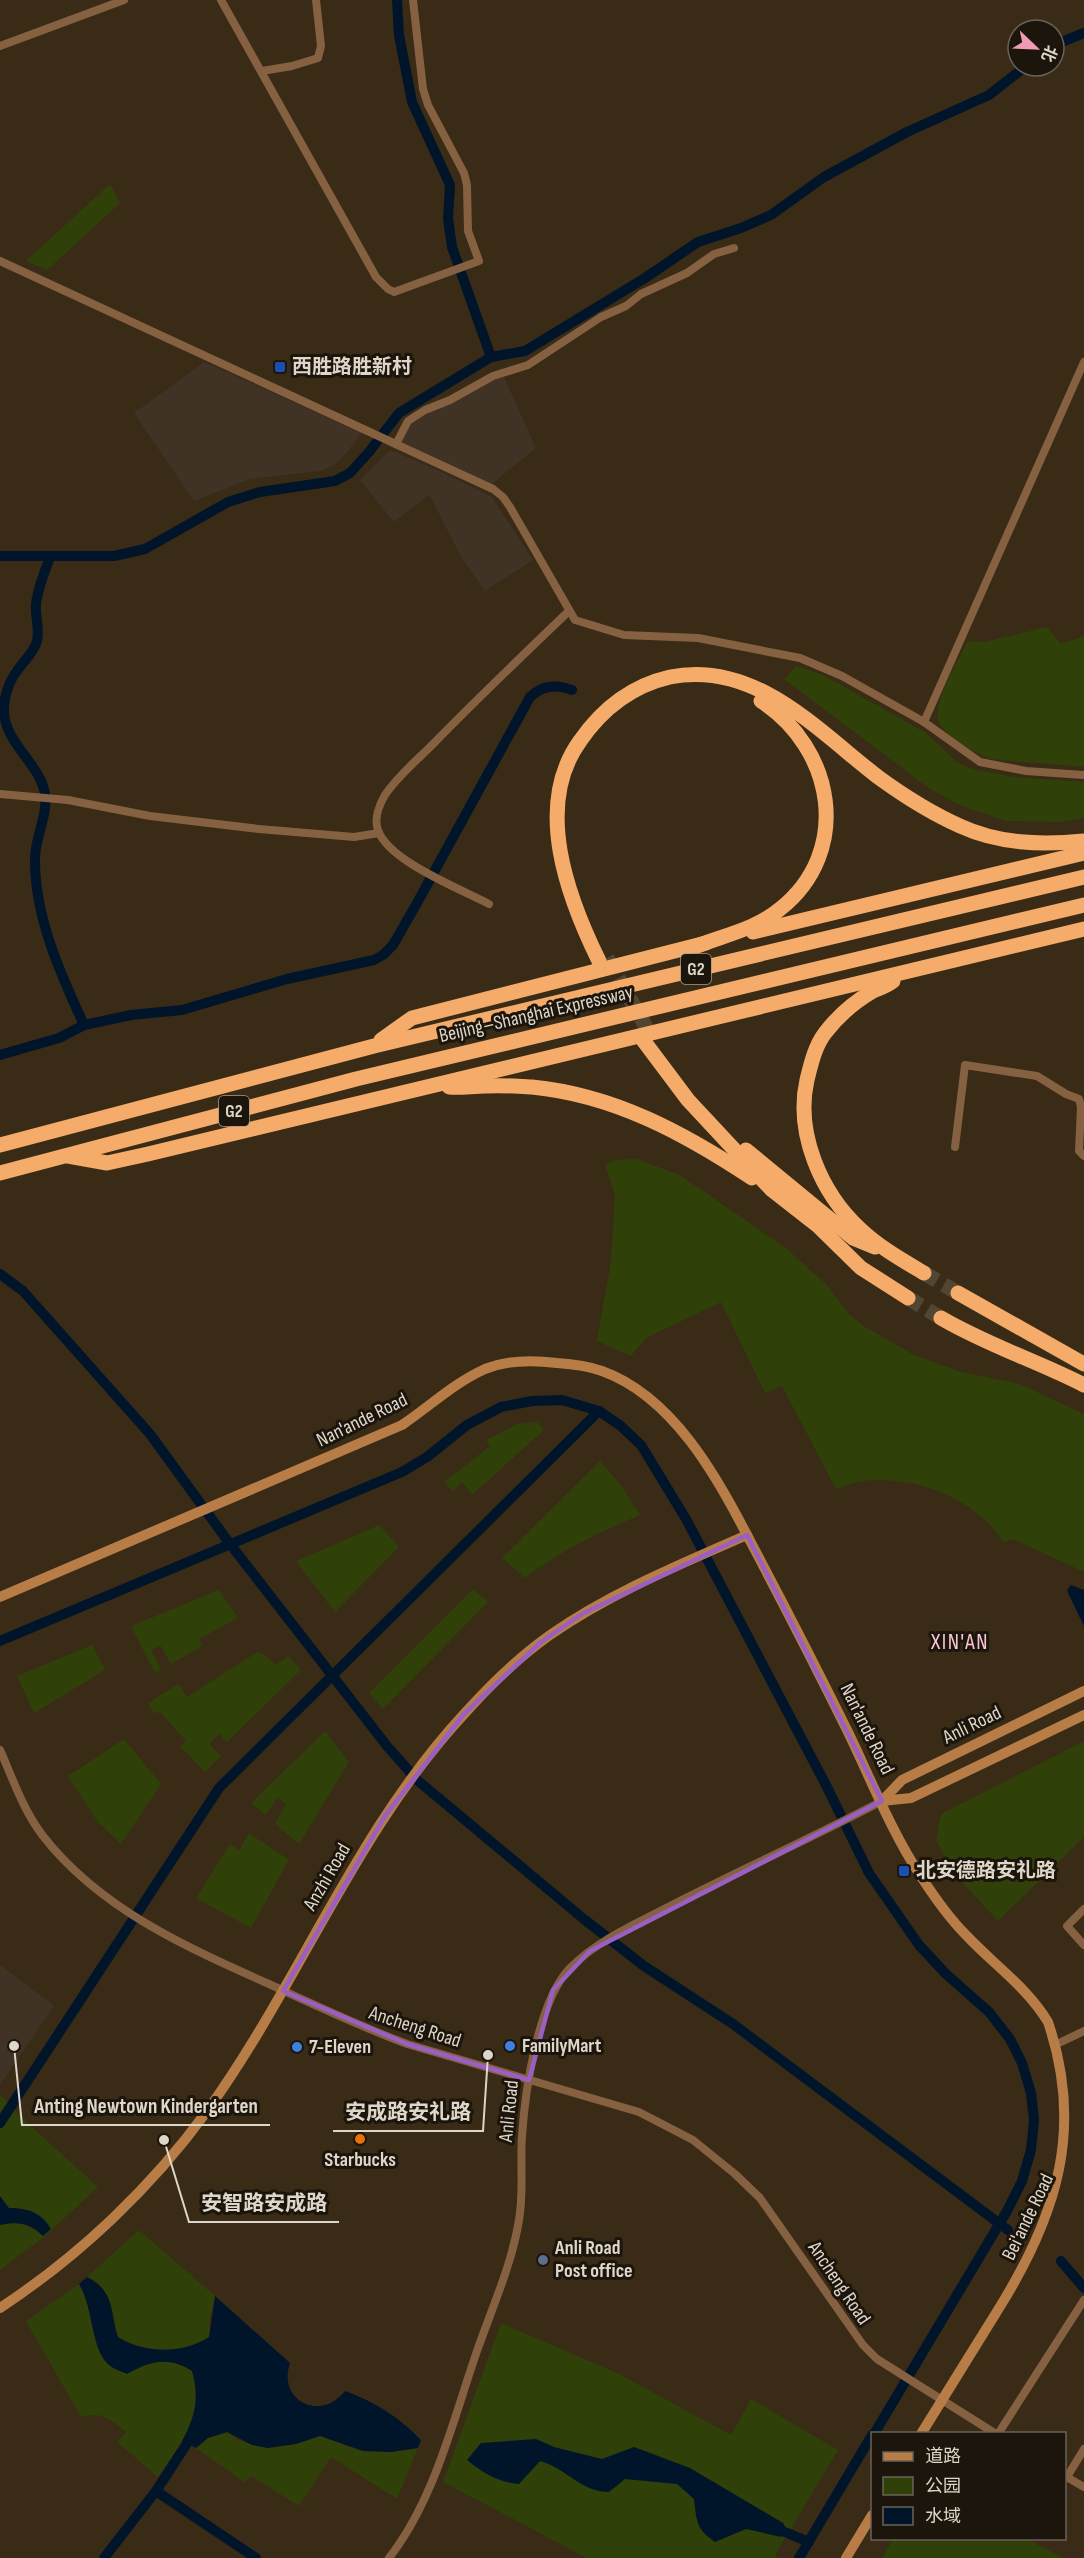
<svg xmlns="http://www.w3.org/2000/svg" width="1084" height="2558" viewBox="0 0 1084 2558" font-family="'Sofia Sans Condensed','Noto Sans SC',sans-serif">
<rect width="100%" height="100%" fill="#392b16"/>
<g fill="#403225">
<path d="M204,362L362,433L342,458L333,466L320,471L250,479L194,501L134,413Z"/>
<path d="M503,375L536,448L492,484L402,442L407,429L418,418Z"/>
<path d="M390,450L442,472L425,486L430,494L394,522L360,480Z"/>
</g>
<g fill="#403224">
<path d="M442,472L492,497L533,560L485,591L460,555L425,486Z"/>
<path d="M0,1965L54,2006L0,2085Z"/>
</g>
<g fill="#2f4108">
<path d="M110,184L120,203L47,270L26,261Z"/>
<path d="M1047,627L1061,644L1084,636V767L990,759C976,753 942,735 938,720C933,702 959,659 968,641L984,642Z"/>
<path d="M796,666L823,675L903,720L926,733L957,762L971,769L1014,777L1084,782V818L1060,822L1007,821L959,805L927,787L784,679Z"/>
<path d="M636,1159L680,1175L787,1249L826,1284L849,1314L865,1327L914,1355L961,1372L1020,1384L1084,1414V1572L1013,1539L1004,1543C976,1498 915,1475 863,1481C854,1482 845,1486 836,1489L782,1386L765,1393L721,1302L646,1338L631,1356L597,1341L611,1261L615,1194L606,1169V1164L615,1160Z"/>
<path d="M537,1422L544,1430L473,1494L462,1483L453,1491L444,1482L490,1446L486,1440L518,1424Z"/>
<path d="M600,1461L620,1484L640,1515C599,1532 560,1551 525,1578L502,1558Z"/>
<path d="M379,1525L399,1547L335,1612L296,1561Z"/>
<path d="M473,1589L488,1602L383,1709L369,1693Z"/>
<path d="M219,1590L238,1618L199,1639L202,1646L171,1664L160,1645L151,1650L161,1670L155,1673L131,1626Z"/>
<path d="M92,1645L105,1670L34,1713L17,1676Z"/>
<path d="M257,1652L263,1654L276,1665L288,1656L301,1670L227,1742L219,1734L209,1744L221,1756L205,1772L181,1747L186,1741L159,1711L154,1714L148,1703L178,1684L187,1697Z"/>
<path d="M325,1731L349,1762L299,1844L275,1824L286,1804L277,1798L266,1815L251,1803Z"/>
<path d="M124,1739L161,1784L121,1844L98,1822L68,1776Z"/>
<path d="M1084,1741V1837L998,1921L960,1880L936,1841L941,1814Z"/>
<path d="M249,1833L289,1860L251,1928L196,1898L230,1844L239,1850Z"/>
<path d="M0,2094L24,2120L98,2187L44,2237L0,2270Z"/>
<path d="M139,2230L215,2296L209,2323L211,2334C194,2358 139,2351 118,2337C110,2312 115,2291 87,2277Z"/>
<path d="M79,2284L89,2302L107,2364L127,2374C150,2361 169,2356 192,2371C204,2416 183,2441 158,2477L117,2442L126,2432C110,2419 101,2411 81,2417L26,2321Z"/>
<path d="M501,2323L619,2374L731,2435L751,2399L838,2450L775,2555L778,2558H587L443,2482Z"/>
<path d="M227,2432L238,2440L268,2448L296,2444L320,2436L363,2451L391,2452L418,2448L397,2499L331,2457L299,2506L251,2476L244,2482L196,2448L208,2438Z"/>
<path d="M893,2539H1027L1064,2558H882Z"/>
</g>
<g fill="#00142a">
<path d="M1071,1585L1084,1590V1626L1069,1595L1067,1590Z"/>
<path d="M0,2196L9,2208C28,2208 41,2212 51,2229L43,2236C30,2223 18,2221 0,2225Z"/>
<path d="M87,2277C115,2291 110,2312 118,2337C144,2354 183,2354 209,2337L215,2296L290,2363C277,2400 320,2423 345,2391C375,2402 399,2417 421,2440L418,2448L391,2452L363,2451L320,2436L296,2444L268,2448L252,2445L227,2432L208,2438L196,2448L182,2441C195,2417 200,2399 192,2371C169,2356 150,2361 127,2374C120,2371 111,2368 106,2362C91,2345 93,2307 79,2284Z"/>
<path d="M536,2439L554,2447L602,2459L634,2447L690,2468L783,2523L786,2528L781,2537L746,2529L715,2542C695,2528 697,2521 694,2499L677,2484L625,2479L609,2492C581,2492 566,2468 540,2461L519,2484C498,2482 483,2473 467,2460L481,2443Z"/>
</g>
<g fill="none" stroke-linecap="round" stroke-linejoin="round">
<g stroke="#00142a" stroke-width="10">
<path d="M397,0L399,35L412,102L450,185L448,219L452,247L491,357"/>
<path d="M1054,45L1084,33"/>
<path d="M0,556H114L145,549L228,502L260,492L335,481L350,473L369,452L399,413L491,357L525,351L645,278L698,242L741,228L771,215L824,177L907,132L989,95L1026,66"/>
<path d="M50,557C45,572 37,589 36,605C35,617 40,629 37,641C34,653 23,661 17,671C9,681 4,697 4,709C3,742 40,763 45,794C48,817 34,839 35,861C35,918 61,975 84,1025"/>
<path d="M0,1055L59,1038L84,1025L131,1015L182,1010L287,979L374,960L383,955L393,945L417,903L530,697C543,685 556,684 572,690"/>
<path d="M0,1274L23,1291L150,1434L230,1544L387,1746L417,1780L585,1920L644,1966L733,2024L1008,2230"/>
<path d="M0,1641L402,1472L427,1457L467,1425L501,1407L532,1401L562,1400L599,1411L621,1426L641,1445L686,1519L826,1785L869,1873L919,1945L946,1974L989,2012L1010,2039L1022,2063L1031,2093L1034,2120L1031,2150L1022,2181L1007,2211L874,2434"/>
<path d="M0,2123L219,1788L599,1411"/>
<path d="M1061,2261L1084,2288"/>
<path d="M156,2491L256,2558"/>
<path d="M780,2530L809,2542"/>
<path d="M104,2558L156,2491L186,2445"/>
<path d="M799,2558L872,2435"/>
</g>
<g stroke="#524531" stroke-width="15" stroke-dasharray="15 8" stroke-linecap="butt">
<path d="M607,958L652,1038"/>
<path d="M924,1273L958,1293"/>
<path d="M908,1298L941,1318"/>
</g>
<g stroke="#866141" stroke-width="8">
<path d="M221,0L376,277L388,289L394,292L479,261L468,231L467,185L464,173L428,105L423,89L413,0"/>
<path d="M0,46L124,0"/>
<path d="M262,71L292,66L318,58L321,46L316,0"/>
<path d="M0,261L493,489L503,497L510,507L575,620L624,635L698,638L800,658L842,676L924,722L980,762L1026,771L1084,775"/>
<path d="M396,444L408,421L425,410L450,400L493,376L528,365L601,317L626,306L641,294L687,273L714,254L734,248"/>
<path d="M924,722L1084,362"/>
<path d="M0,794L68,800L150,816L259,829L354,837L379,833"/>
<path d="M489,904C461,889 388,861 378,830C374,819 379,805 385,795C399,774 421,757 438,739C481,695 525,653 569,611"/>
<path d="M955,1147L965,1065L1037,1076L1066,1094L1079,1099L1081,1107L1079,1151L1084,1156"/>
<path d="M0,1750C13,1779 23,1810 43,1836C100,1909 186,1947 269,1984C315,2005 359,2026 407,2044L639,2112L693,2140L735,2174L760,2198L863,2345L877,2359L996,2434"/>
<path d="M1084,1909L1067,1926L1084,1945"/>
<path d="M1059,2043L1084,2031"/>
<path d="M998,2434L1084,2300"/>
<path d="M1065,2476L1084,2487"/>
<path d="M1067,2477L1084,2449"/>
<path d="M389,2558C435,2499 453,2420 477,2351C492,2308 512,2264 519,2220C524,2192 520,2164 522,2136C525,2091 538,2001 570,1968C598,1940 635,1924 670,1906C740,1870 812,1838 882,1801"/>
</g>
<g stroke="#b87d47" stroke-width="10">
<path d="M0,1597L402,1425C430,1406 454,1383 485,1369C507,1360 534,1360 557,1363C572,1364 588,1366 602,1371C672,1396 717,1476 749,1539"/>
<path d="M882,1801L902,1780L1084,1691"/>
<path d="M882,1801L911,1798L1084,1715"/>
<path d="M0,2308C79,2256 152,2187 207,2111C300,1982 356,1830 465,1713C490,1685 519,1657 550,1635C610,1593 681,1564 747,1535C782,1601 816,1667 849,1734C872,1782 892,1833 922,1878C935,1898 949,1918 966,1935C993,1964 1027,1987 1048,2022C1084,2128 1057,2214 1001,2305C974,2348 948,2391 921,2434"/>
<path d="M846,2558L872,2515"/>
</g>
<g stroke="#f5ab69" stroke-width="15">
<path d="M753,932L1084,853"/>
<path d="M697,946C725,935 756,929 780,909C853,851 834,748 761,701"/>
<path d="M599,961C568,898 533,806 580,741C602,709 631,686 670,677C755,660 817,730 878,777C904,796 931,813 960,826C999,844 1041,845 1084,841"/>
<path d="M893,981C887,986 880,988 873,991C854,1002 838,1016 825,1033C815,1046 811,1064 807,1080C795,1133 821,1193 860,1229C879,1247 902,1260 924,1273"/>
<path d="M381,1040L412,1018L706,943"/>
<path d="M643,1040L688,1100L771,1189L817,1225L861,1268L908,1298"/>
<path d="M449,1087C461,1088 473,1086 486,1086C501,1085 516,1086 532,1087C614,1095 684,1133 752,1178"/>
<path d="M0,1145L374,1046L1084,877"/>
<path d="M746,1150L853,1238L875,1247"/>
<path d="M68,1156L107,1163L148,1154L1084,929"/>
<path d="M0,1173L356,1079L1084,905"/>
<path d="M958,1293L1084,1364"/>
<path d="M941,1318C987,1345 1037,1361 1084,1385"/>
</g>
</g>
<path fill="none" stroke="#995fc2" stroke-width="4.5" stroke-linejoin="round" d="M747,1535L882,1801L590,1951L553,1990L529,2080L407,2044L283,1991L385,1816L464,1714L541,1642L582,1614Z"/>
<g fill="#1a4fb4" stroke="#1b150c" stroke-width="2">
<rect x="274" y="361" width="12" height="12" rx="3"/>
<rect x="898" y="1865" width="12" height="12" rx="3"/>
</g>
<g fill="#3f7fe0" stroke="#1b150c" stroke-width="2">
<circle cx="510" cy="2046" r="6"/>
<circle cx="297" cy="2047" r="6"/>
</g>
<circle fill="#e8710a" stroke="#1b150c" stroke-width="2" cx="360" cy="2139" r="6"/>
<circle fill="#5c6f8a" stroke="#1b150c" stroke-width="2" cx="543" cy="2260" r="6"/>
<g text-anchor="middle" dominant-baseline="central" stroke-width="6" stroke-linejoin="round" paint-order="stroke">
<g fill="#1b150c" stroke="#a49c91" stroke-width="1.5">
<rect x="681" y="954" width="30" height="30" rx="4.5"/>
<rect x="219" y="1096" width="30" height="30" rx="4.5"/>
</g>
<g font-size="18" font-weight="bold" fill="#dfd6ca">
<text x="696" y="969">G2</text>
<text x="234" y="1111">G2</text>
</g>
<g font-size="20" font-weight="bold" fill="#dfd6ca" stroke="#1b150c" text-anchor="start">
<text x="292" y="367">西胜路胜新村</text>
<text x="916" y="1871">北安德路安礼路</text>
<text x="522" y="2046">FamilyMart</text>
<text x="309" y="2047">7-Eleven</text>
<text x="360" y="2160" text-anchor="middle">Starbucks</text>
<text x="555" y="2248">Anli Road<tspan x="555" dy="23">Post office</tspan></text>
</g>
<g font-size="20" fill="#dfd6ca" stroke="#1b150c">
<text transform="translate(536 1014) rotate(-13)">Beijing–Shanghai Expressway</text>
<text transform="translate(362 1420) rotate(-26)">Nan'ande Road</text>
<text transform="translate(972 1725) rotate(-26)">Anli Road</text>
<text transform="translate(867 1729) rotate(64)">Nan'ande Road</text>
<text transform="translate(327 1877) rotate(-60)">Anzhi Road</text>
<text transform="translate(415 2027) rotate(18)">Ancheng Road</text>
<text transform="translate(509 2111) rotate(-84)">Anli Road</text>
<text transform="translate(1028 2217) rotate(-64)">Bei'ande Road</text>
<text transform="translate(839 2283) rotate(56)">Ancheng Road</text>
</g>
<g font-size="22" letter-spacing="1.5" fill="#f9c7d4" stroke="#1b150c">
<text x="960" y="1642">XIN'AN</text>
</g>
</g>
<path fill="none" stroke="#dfd6ca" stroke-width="2" d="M14 2046L22 2125H270M488 2055L483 2131H333M164 2140L189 2222H339"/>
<g fill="#dfd6ca" stroke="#1b150c" stroke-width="2">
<circle cx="14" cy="2046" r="6"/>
<circle cx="488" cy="2055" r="6"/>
<circle cx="164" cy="2140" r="6"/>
</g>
<g font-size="21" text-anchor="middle" font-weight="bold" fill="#dfd6ca" stroke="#1b150c" stroke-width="6" stroke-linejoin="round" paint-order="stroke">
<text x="146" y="2113">Anting Newtown Kindergarten</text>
<text x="408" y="2119">安成路安礼路</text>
<text x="264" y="2210">安智路安成路</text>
</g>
<rect x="871" y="2432" width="195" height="108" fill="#1b150c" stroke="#696258" stroke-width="1.5"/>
<rect x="883" y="2452" width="30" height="9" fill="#b87d47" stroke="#696258" stroke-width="1.5"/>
<text x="925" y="2462" font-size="18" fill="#dfd6ca">道路</text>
<rect x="883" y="2477" width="30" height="18" fill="#2f4108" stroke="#696258" stroke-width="1.5"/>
<text x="925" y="2492" font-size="18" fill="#dfd6ca">公园</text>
<rect x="883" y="2507" width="30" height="18" fill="#00142a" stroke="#696258" stroke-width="1.5"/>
<text x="925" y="2522" font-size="18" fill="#dfd6ca">水域</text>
<g transform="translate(1036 48) rotate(113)"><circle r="28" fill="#1b150c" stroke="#696258" stroke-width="1.5"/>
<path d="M0-4.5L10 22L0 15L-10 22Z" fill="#f19ab4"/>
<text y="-9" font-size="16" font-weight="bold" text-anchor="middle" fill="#dfd6ca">北</text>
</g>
</svg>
